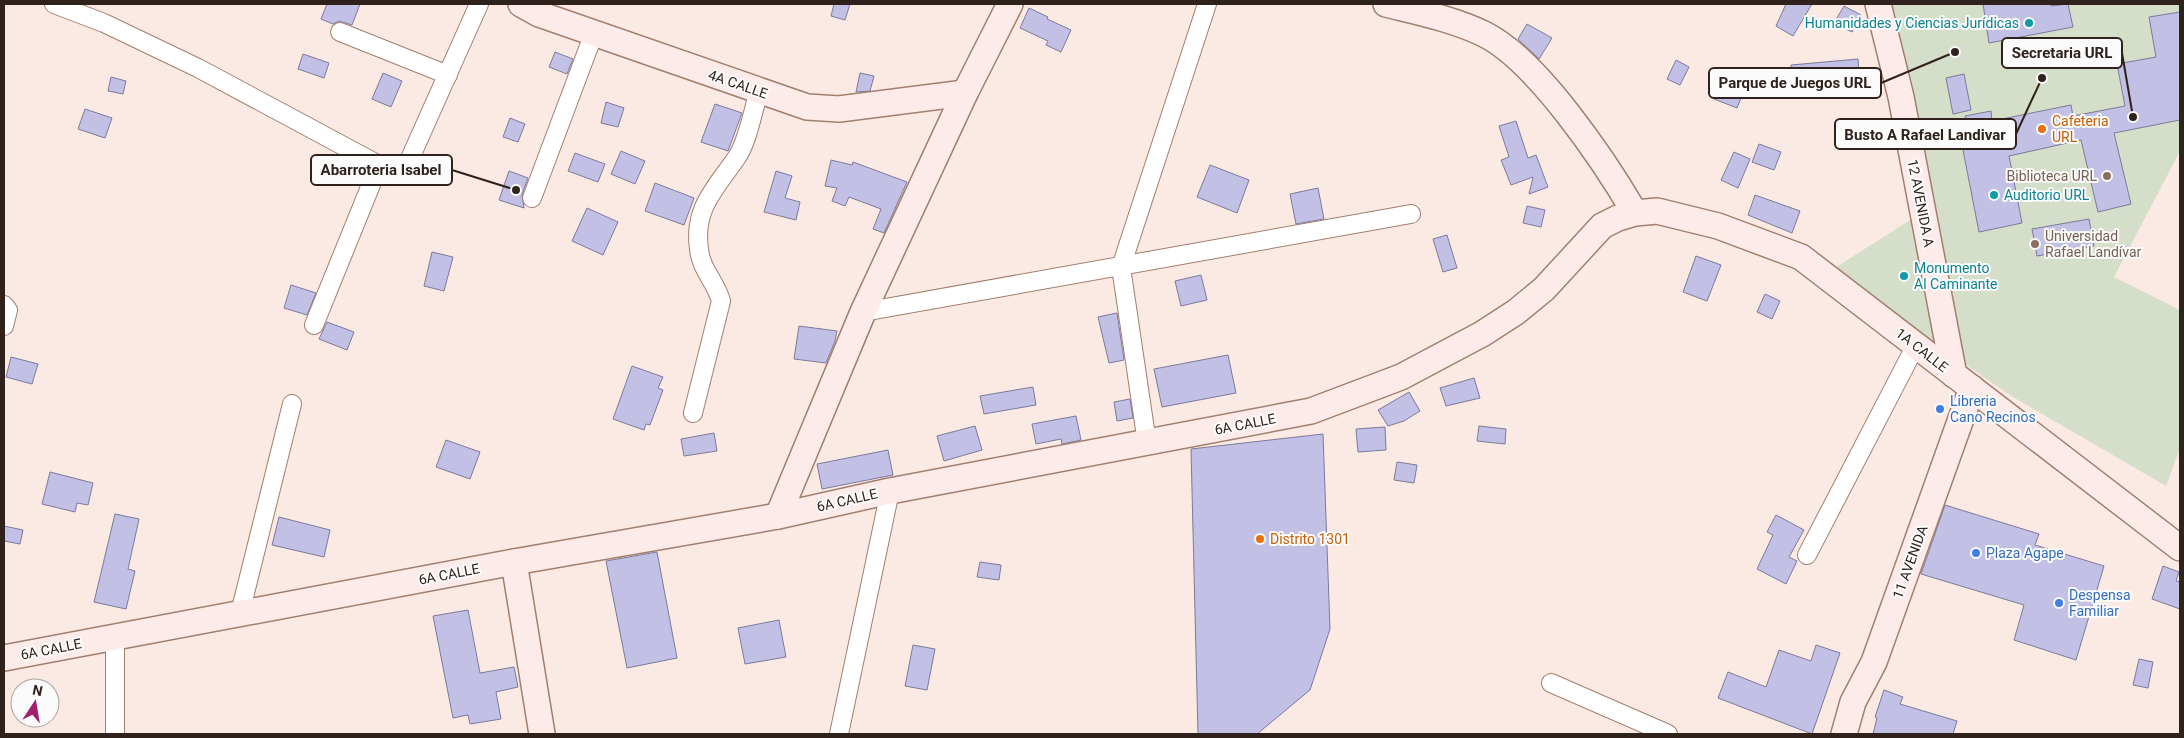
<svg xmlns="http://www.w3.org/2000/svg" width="2184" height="738" viewBox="0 0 2184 738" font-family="Roboto,sans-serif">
<rect width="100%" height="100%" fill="#faeae3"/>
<g fill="#d4dec9">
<path d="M1888,4H2180V151L2114,277L2180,310V448L2166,486L2008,394L1965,364Z"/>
<path d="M1921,213L1949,365L1830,271Z"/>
</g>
<g fill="#c2c0e5" stroke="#7c7a9a">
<path d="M327,4H360L352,25L339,21L333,24L321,19Z"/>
<path d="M834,4H850L845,20L831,16Z"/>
<path d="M1786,4H1812L1793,36L1776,26Z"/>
<path d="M1983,4H2050L2051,6L2068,4L2073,27L1989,43Z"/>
<path d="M1844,6L1861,15L1852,32L1834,23Z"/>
<path d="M1029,8L1048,17L1047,19L1071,30L1061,52L1046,45L1048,41L1020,28Z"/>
<path d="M2180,12V120L2114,133L2131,204L2098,212L2081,140L2009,156L2022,223L1979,232L1963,150L1971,148L1965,116L1991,111L1992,121L2071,105L2073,116L2125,106L2117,64L2156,57L2149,17Z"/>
<path d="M1527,24L1552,38L1539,59L1518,39Z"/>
<path d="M555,52L573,59L567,74L549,67Z"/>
<path d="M303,54L329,63L324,78L298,69Z"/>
<path d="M1858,59L1859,76L1792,81L1791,65Z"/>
<path d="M1676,60L1689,67L1680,85L1667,79Z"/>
<path d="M383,73L402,81L391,107L372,99Z"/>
<path d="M860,73L874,76L870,91L856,92Z"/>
<path d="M1724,74L1747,83L1737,108L1714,99Z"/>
<path d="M1964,74L1971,110L1953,114L1946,78Z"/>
<path d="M111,77L126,81L123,94L108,91Z"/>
<path d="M606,102L624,108L618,127L601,123Z"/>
<path d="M715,104L742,113L728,151L701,142Z"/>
<path d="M85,109L112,118L105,138L78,129Z"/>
<path d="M510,118L525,124L518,142L503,137Z"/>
<path d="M1516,121L1528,158L1536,155L1548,187L1529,194L1533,177L1511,185L1501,160L1509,157L1499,126Z"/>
<path d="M1759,144L1781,152L1774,170L1752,162Z"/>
<path d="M621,151L645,161L635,184L611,174Z"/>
<path d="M1734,152L1750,159L1738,188L1721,180Z"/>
<path d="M575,153L605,164L598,182L568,171Z"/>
<path d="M831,160L852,165L853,162L907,182L884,233L873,229L881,209L849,197L845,206L832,201L837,188L825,186Z"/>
<path d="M1210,165L1249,180L1237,213L1197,197Z"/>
<path d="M509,171L528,178L522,195L524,208L499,200Z"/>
<path d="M776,171L792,176L785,198L800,202L796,220L764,212Z"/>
<path d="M655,183L694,198L684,225L645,211Z"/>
<path d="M1318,188L1324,219L1296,224L1290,194Z"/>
<path d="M1755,195L1800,211L1792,233L1748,215Z"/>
<path d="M1527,206L1545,210L1541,227L1523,223Z"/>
<path d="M587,208L618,222L603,255L572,241Z"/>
<path d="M2089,219L2094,246L2037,256L2032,229Z"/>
<path d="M1447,235L1457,268L1443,272L1433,239Z"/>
<path d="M432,252L453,257L444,291L424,286Z"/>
<path d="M1696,256L1721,265L1707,301L1683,292Z"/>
<path d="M1201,275L1207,300L1181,306L1175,281Z"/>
<path d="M291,285L316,293L307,315L284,308Z"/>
<path d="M1765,294L1780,301L1772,319L1757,312Z"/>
<path d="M1117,313L1124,360L1109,363L1098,317Z"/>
<path d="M327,322L354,332L347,350L319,339Z"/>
<path d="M799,326L837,331L835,341L826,363L794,359Z"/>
<path d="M1228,355L1236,393L1162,407L1154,369Z"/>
<path d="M11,357L38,364L32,384L6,377Z"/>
<path d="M632,366L663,377L658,388L663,390L650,425L646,424L644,430L613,419Z"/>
<path d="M1474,378L1480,398L1446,406L1440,388Z"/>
<path d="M1033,387L1036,405L984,414L980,396Z"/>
<path d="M1409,392L1420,411L1404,421L1388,426L1378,410Z"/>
<path d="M1130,399L1133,418L1117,421L1114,402Z"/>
<path d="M1076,416L1081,440L1062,444L1061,439L1036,444L1032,424Z"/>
<path d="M975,426L982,450L944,461L937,436Z"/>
<path d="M1479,426L1506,429L1505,444L1477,441Z"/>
<path d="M1385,427L1386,450L1358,452L1356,429Z"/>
<path d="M714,433L717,451L684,456L681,439Z"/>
<path d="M1323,434L1330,629L1310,690L1257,734H1198L1191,449Z"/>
<path d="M446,440L480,452L470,479L436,467Z"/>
<path d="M888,450L893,475L822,489L817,464Z"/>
<path d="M1397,462L1417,465L1414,483L1394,480Z"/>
<path d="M50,472L93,483L88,505L77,503L75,512L42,504Z"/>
<path d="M1945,505L2039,534L2035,545L2104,566L2076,660L2014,640L2024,605L1921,574Z"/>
<path d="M115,514L139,519L128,569L135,571L126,609L94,602Z"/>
<path d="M1776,515L1804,530L1789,557L1797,561L1786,584L1757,569L1773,535L1767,532Z"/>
<path d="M279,517L330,530L324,557L272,545Z"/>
<path d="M4,526L23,530L20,544L4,541Z"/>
<path d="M657,552L677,658L627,668L606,561Z"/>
<path d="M980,562L1001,565L999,580L977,577Z"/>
<path d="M2163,566L2179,572L2176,581L2180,582V609L2152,599Z"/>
<path d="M468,610L480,673L514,667L518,687L496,692L501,719L470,724L468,715L453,718L433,616Z"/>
<path d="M779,620L786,657L745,664L738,628Z"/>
<path d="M913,645L935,649L927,690L905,686Z"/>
<path d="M1816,645L1840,653L1812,734L1718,698L1728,672L1766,687L1779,650L1811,661Z"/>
<path d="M2139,659L2153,662L2148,688L2133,685Z"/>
<path d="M1884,690L1903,697L1900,704L1957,721L1953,734H1873L1877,718L1875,717Z"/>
</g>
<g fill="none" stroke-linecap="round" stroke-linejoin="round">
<g stroke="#a17f6f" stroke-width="20">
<g id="street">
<path d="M54,4L104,23L198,68L379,165C391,168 398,171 408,163L479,4"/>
<path d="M340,32L448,75"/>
<path d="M532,198L594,33"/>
<path d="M4,305L8,310L4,326"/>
<path d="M863,312L1411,214"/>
<path d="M314,325L379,165"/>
<path d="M693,413L721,301C716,282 701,270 699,249C693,208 716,188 737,157C748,141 753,110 759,91"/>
<path d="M1147,443L1121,267L1207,4"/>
<path d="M1807,555L1916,345"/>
<path d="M240,613L292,404"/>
<path d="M115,637V734"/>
<path d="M1551,683L1668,734"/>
<path d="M839,734L890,491"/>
</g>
</g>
<g stroke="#a17f6f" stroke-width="28">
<g id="secondary">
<path d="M521,4L539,14L807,107L839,109L965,93"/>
<path d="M1386,4C1418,12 1453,19 1484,34C1537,60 1605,162 1635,213"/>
<path d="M1878,4L1901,97L1954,375"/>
<path d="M778,516L863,312L965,93L1010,4"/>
<path d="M514,562L542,734"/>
<path d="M4,658L514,562L778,516L890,491L1311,411L1401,377L1482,334L1516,312L1544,289L1602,226L1618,218L1635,213L1657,211L1718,226L1801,257L2180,548"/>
<path d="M1844,734L1853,702L1874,662L1972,388"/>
</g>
</g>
<use href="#street" stroke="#fff" stroke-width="18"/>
<use href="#secondary" stroke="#fdebe9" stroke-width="25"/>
</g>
<g fill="#0f9aa8" stroke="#fbfbfb" stroke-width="2">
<circle cx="2029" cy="23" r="5"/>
<circle cx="1994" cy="195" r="5"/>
<circle cx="1904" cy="276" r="5"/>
</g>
<g fill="#e8710a" stroke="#fbfbfb" stroke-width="2">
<circle cx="2042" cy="129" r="5"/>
<circle cx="1260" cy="539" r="5"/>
</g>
<g fill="#8d6e63" stroke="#fbfbfb" stroke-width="2">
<circle cx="2107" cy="176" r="5"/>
<circle cx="2035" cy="244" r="5"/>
</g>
<g fill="#3f7fe0" stroke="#fbfbfb" stroke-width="2">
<circle cx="1940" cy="409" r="5"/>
<circle cx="1976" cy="553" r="5"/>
<circle cx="2059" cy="603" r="5"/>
</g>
<g text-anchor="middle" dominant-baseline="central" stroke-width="4" stroke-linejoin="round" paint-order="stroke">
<g font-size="14" fill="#0d838f" stroke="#fbfbfb" text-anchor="start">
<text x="2019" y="23" text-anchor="end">Humanidades y Ciencias Jurídicas</text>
<text x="2004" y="195">Auditorio URL</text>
<text x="1914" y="268">Monumento<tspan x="1914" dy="16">Al Caminante</tspan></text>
</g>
<g font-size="14" fill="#2f211b" stroke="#fbfbfb">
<text transform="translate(738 84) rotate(19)">4A CALLE</text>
<text transform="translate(1921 203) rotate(79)">12 AVENIDA A</text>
<text transform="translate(1922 350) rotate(38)">1A CALLE</text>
<text transform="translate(1245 424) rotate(-11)">6A CALLE</text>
<text transform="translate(847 500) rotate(-13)">6A CALLE</text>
<text transform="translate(1910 562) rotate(-70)">11 AVENIDA</text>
<text transform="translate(449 574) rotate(-11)">6A CALLE</text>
<text transform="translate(51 649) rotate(-11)">6A CALLE</text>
</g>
<g font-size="14" fill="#c56008" stroke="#fbfbfb" text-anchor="start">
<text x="2052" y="121">Cafeteria<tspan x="2052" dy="16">URL</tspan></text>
<text x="1270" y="539">Distrito 1301</text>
</g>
<g font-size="14" fill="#785e54" stroke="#fbfbfb" text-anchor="end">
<text x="2097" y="176">Biblioteca URL</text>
<text x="2045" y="236" text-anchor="start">Universidad<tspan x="2045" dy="16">Rafael Landívar</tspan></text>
</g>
<g font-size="14" fill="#366cbe" stroke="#fbfbfb" text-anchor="start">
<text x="1950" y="401">Libreria<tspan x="1950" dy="16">Cano Recinos</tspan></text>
<text x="1986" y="553">Plaza Agape</text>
<text x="2069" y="595">Despensa<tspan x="2069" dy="16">Familiar</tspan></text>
</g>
</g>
<path fill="none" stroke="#2f211b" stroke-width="2" d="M2133 117L2122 53M1955 52L1881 83M2042 78L2016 134M516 190L452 170"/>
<g fill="#2f211b" stroke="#fbfbfb" stroke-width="2">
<circle cx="2133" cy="117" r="5"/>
<circle cx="1955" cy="52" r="5"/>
<circle cx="2042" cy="78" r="5"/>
<circle cx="516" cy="190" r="5"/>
</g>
<g fill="#fbfbfb" stroke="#2f211b" stroke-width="2">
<rect x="2002" y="38" width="120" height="30" rx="5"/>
<rect x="1709" y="68" width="172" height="30" rx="5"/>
<rect x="1835" y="119" width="181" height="30" rx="5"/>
<rect x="311" y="155" width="141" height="30" rx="5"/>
</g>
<g font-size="15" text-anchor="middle" font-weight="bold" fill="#2f211b">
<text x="2062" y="58">Secretaria URL</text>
<text x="1795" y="88">Parque de Juegos URL</text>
<text x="1925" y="140">Busto A Rafael Landivar</text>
<text x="381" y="175">Abarroteria Isabel</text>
</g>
<rect width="2184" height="738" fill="none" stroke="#2f211b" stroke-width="10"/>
<g transform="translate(35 703) rotate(12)"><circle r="24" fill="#fbfbfb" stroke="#a9a4a1"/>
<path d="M0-4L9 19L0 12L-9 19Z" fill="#a31e6c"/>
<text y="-8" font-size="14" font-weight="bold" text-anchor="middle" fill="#2f211b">N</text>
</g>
</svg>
